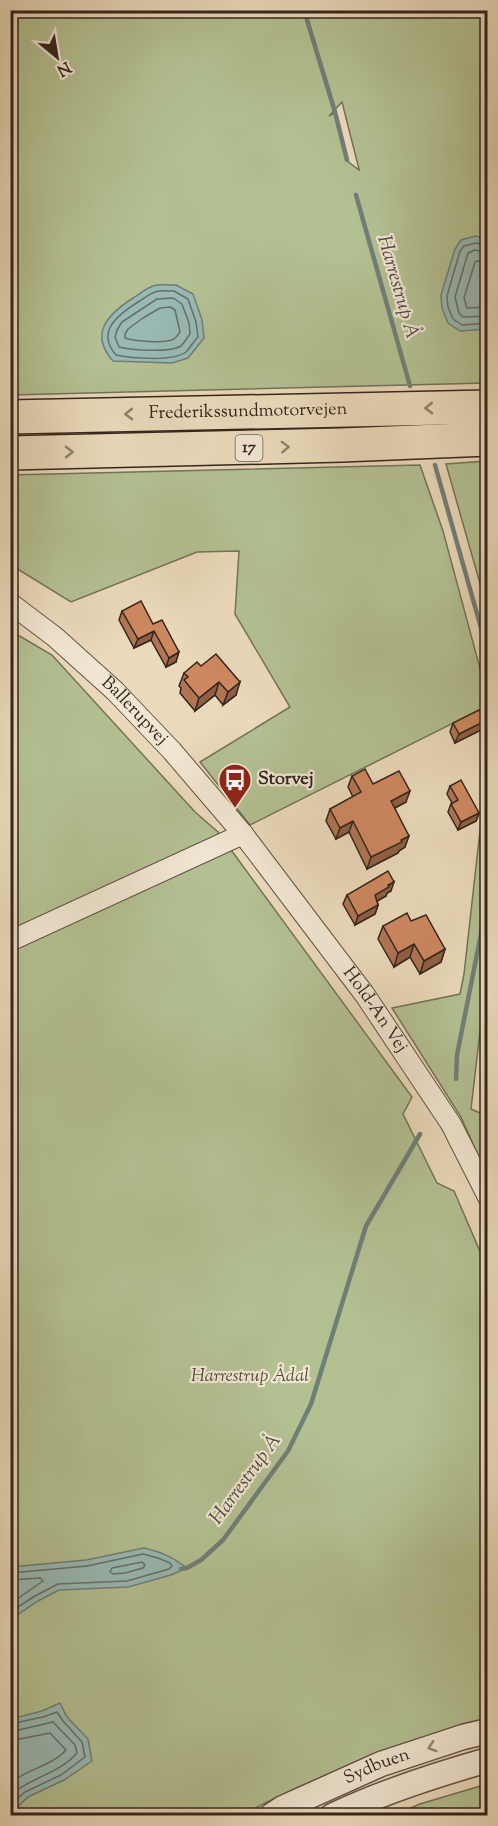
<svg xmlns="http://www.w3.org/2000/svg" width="498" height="1826" viewBox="0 0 498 1826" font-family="'Sorts Mill Goudy',serif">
<rect width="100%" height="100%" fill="#ead9ba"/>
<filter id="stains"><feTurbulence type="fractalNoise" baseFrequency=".00333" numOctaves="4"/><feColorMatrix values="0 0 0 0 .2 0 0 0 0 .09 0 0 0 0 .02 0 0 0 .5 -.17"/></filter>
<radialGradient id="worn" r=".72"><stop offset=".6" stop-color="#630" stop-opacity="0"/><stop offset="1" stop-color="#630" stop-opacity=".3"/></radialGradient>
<g fill="#b3c092" stroke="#737258" stroke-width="1.5" fill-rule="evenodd">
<path d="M11,11H487V383L11,395ZM342,102L359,169V170L346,160L334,113L329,116Z"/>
<path d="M487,461H488L487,608L446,464Z"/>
<path d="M420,465L443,531L482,676L487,675L488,963L471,1109L487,1116V1175L461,1117L392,1008L460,994L464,974L486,777L484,735L479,710L250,825L200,762L290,707L235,614L239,551L197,552L71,602L11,565L10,475Z"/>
<path d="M11,631L52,655L195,812L218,832L412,1097L403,1114L437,1183L454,1191L488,1270L487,1718C405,1744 318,1774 242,1815H11Z"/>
<path d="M487,1784V1815H394L420,1804Z"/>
</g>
<g fill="#98b9b4" stroke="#707e78" stroke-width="1.5">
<path d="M476,236L487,240V329L460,331L448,323L442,308L441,295L455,249L461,240Z"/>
<path d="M176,285L193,294L202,320L204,338L188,358L172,363L113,361C89,334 107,315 133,298C139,295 146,288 153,286C159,284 169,285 176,285Z"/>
<path d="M144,1548C161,1552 173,1557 187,1568L171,1575L128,1587L59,1590L38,1601L11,1619V1567L86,1560Z"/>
<path d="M60,1703L67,1717L88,1739L92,1761L64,1780L28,1797L11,1813V1719L42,1711Z"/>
</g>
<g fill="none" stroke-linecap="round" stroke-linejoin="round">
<g stroke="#666f68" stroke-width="1.5">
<path d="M488,246L476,243L464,246L460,251L447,296L448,307L453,319L462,325L488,323"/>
<path d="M488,253L475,250L468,253L455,297L459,313L463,317L488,316"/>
<path d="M488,262L477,261L475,262L464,298L467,308L488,307"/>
<path d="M174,291L188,299L196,322L198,337C194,341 190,348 186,352C173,362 131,358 116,355C95,331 119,314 138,302C143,299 149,294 155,292C160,290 168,291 174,291Z"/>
<path d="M173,298L182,304L189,323L190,334C187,338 184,343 181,346C170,353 131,350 119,347L115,337L117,330L122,322L157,299Z"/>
<path d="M170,307L175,310L180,332C178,334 177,337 174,339C165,344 134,341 125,338V334L128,329L143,318L160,308Z"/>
<path d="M142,1562L145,1565L143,1568L125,1573L113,1574L110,1572L112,1568Z"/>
<path d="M10,1573L87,1566L143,1554L158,1558L170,1563L172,1566L169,1569L127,1581L58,1584L35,1596L10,1612"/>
<path d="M10,1580L40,1578L43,1581L10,1604"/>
<path d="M10,1724L43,1717L57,1712L63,1721L82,1742L85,1757L61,1775L25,1792L10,1805"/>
<path d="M10,1732L53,1722L75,1745L77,1753C60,1773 30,1778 10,1795"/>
<path d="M10,1741L50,1733L66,1750C52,1766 27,1769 10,1783"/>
</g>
<g stroke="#707e78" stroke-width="4.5">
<path d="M304,10L335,112L347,160"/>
<path d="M356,195L410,386"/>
<path d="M435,465L485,642L488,674"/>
<path d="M456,1079L457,1055L481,934L488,863"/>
<path d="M181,1569L187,1568L201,1560L223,1540L288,1451L311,1404L366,1226L420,1134"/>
</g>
<g stroke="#615244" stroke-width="22">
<g id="minor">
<path id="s1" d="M10,603L55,637L115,691L172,751L243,834L365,995L451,1124L488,1197"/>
<path d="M10,941L243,834"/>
</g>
</g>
<g stroke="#615244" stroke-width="27">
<g id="tertiary">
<path id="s2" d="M271,1816L283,1808L381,1764L463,1737L488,1731"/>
<path d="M332,1816C382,1792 435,1775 488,1760"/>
</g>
</g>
<g stroke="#33251d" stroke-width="36">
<g id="motorway">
<path id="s3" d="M10,417L488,407"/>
<path d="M10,453L342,445L488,439"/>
</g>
</g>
<use href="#minor" stroke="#f1e6d2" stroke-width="20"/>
<use href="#tertiary" stroke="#f1e6d2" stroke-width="24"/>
<use href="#motorway" stroke="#ead9ba" stroke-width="33"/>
</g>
<g fill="#b17553" stroke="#33251d" stroke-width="1.5">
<path d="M122,611L153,624L176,662L166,667L151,640L134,648L119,620Z"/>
<path d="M201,666L236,695L223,705L215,695L195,711L180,693L181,688L179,686L184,673Z"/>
<path d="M485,721L481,730L455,743L450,732L453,723Z"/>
<path d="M352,776L373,784L406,802L395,808L405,847L399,851L398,853L367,869L349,832L336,839L326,821L330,809L353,797L348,787Z"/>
<path d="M450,786L479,813L476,821L458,830L448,812L451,804L452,803L447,794Z"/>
<path d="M391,891L387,893L386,896L377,901L378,905L375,914L355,925L343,904L347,895Z"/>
<path d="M411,921L445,949L441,962L420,974L410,957L394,967L378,939L383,926Z"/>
</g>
<g fill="#905f43" stroke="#33251d" stroke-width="1.5">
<path d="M154,631L151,640L134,648L138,639Z"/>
<path d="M179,652L176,662L166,667L169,658Z"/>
<path d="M219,682L215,695L195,711L199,698Z"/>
<path d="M240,682L236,695L223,705L228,692Z"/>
<path d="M485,721L481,730L455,743L459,734Z"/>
<path d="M410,791L406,802L387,812L391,801Z"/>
<path d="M479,813L476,821L458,830L461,822Z"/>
<path d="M353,821L349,832L336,839L340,828Z"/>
<path d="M409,836L405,847L399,851L398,853L367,869L371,857Z"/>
<path d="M394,882L391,891L387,893L386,896L372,904L375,895Z"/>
<path d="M378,905L375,914L355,925L358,916Z"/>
<path d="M414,944L410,957L394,967L398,953Z"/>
<path d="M445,949L441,962L420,974L424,961Z"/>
</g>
<g fill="#ce8860" stroke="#33251d" stroke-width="1.5">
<path d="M141,601L153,624L162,620L179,652L169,658L154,631L138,639L122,611Z"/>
<path d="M216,654L240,682L228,692L219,682L199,698L184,680L188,677L184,673L197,662L201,666Z"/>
<path d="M479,710L485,721L459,734L453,723Z"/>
<path d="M365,769L373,784L399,771L410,791L391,801L409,836L401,840L402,842L371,857L353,821L340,828L330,809L361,792L352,776Z"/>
<path d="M461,780L479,813L461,822L451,804L458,800L450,786Z"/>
<path d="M388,871L394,882L388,885L389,887L375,895L378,905L358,916L347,895Z"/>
<path d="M407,913L411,921L426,915L445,949L424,961L414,944L398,953L383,926Z"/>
</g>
<defs><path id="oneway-chevron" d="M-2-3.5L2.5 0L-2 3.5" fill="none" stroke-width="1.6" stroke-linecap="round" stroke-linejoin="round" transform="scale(1.5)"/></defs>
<g stroke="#8e7f6c">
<use href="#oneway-chevron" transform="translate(429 408) rotate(179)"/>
<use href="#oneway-chevron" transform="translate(129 414) rotate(179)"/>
<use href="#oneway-chevron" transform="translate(285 447) rotate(-2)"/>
<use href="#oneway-chevron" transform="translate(69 452) rotate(-1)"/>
</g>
<use stroke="#928678" href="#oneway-chevron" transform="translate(432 1747) rotate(162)"/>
<defs>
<g id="bus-pin" transform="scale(1.725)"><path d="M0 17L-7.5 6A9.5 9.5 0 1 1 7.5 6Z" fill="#8f2418" stroke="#f1e6d2"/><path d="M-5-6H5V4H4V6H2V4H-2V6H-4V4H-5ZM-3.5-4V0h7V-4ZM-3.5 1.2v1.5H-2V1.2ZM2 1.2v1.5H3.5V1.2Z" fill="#fff"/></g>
</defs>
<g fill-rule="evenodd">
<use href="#bus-pin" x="235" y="780"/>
</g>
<g text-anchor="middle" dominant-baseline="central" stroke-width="4.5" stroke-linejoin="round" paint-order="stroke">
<rect fill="#f1e6d2" stroke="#6c5f53" stroke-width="1.5" x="235.5" y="435" width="27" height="26" rx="4.5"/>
<g font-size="16" font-weight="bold" fill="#33251d">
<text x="249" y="448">17</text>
</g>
<g font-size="18" fill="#33251d" stroke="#f1e6d2">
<text stroke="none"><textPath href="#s3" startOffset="238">Frederikssundmotorvejen</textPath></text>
<text stroke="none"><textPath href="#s1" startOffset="165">Ballerupvej</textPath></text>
<text stroke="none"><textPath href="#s1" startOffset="549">Hold-An Vej</textPath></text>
<text stroke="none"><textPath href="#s2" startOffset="117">Sydbuen</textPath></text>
</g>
<g font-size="18" font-weight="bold" fill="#33251d" stroke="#f1e6d2" text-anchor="start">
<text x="258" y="780">Storvej</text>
</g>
<g font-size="18" font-style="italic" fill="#534c3a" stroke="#f1e6d2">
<text x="250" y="1377">Harrestrup Ådal</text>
</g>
<g font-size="20" font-style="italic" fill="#4c4a43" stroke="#f1e6d2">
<text transform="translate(397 287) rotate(74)">Harrestrup Å</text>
<text transform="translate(246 1480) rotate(-54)">Harrestrup Å</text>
</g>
</g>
<rect width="498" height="1826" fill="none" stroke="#ead9ba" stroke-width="36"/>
<rect x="12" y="12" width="474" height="1802" fill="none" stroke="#33251d" stroke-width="3"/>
<rect x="18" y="18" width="462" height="1790" fill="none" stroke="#33251d" stroke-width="1.5"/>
<g transform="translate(57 57) rotate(150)" stroke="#f1e6d2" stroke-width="4.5" paint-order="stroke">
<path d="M0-4.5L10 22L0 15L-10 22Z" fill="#33251d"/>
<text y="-9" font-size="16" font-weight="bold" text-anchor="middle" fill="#33251d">N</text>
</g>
<rect width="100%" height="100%" filter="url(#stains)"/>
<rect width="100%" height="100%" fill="url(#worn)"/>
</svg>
